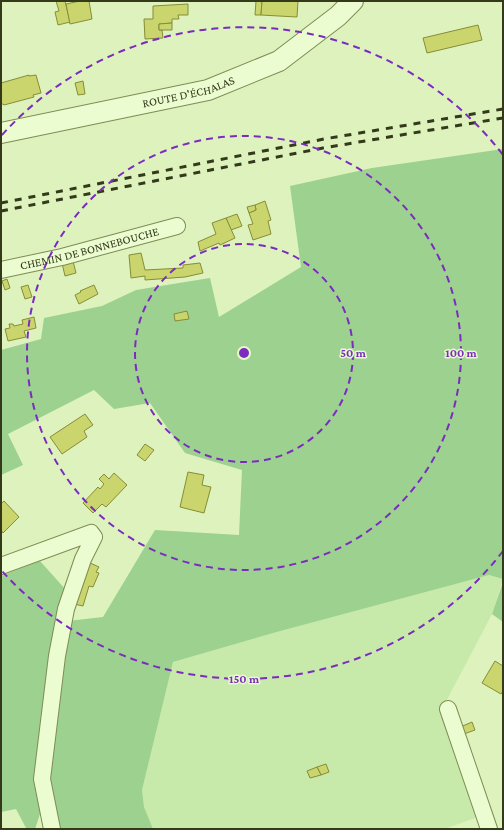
<svg xmlns="http://www.w3.org/2000/svg" width="504" height="830" viewBox="0 0 504 830" font-family="'Crimson Pro',serif">
<rect width="100%" height="100%" fill="#ddf2bc"/>
<path fill="#c7e9a9" d="M489,575L503,579L492,614L442,709L478,817L444,829H153L144,807L142,790L173,662L273,633Z"/>
<g fill="#9cd18f">
<path d="M503,149V579L489,575L273,633L173,662L142,790L144,807L153,829H58L41,811L35,829L26,828L16,809L1,812V576L40,561L66,590L68,621L103,617L155,530L239,535L242,470L185,453L150,403L114,409L94,390L8,434L23,465L1,475V350L41,339L44,318L102,306L136,290L210,278L219,317L301,267L290,186L372,168Z"/>
<path d="M503,582V622L492,614Z"/>
</g>
<g fill="#cad56e" stroke="#868d37">
<path d="M56,1H65L70,22L58,25L55,12L59,11Z"/>
<path d="M80,1H89L92,19L70,24L66,4Z"/>
<path d="M256,1H262L261,15H255Z"/>
<path d="M262,1H298L297,17L261,15Z"/>
<path d="M188,4V15H178L179,19H172V23L159,24V30H162L163,38L145,39L144,19H153V6Z"/>
<path d="M172,23V30H159V24Z"/>
<path d="M478,25L482,40L427,53L423,38Z"/>
<path d="M29,75V76L36,75L41,93L33,95L34,97L4,105L3,104H1V83Z"/>
<path d="M83,81L85,94L78,95L75,83Z"/>
<path d="M265,201L271,220L268,221L271,234L253,240L248,225L253,224L249,213L256,210L255,205Z"/>
<path d="M255,205L256,210L249,213L247,207Z"/>
<path d="M237,214L242,226L231,230L226,218Z"/>
<path d="M226,218L235,238L220,245L219,243L200,251L198,242L216,234L212,223Z"/>
<path d="M141,253L145,270L183,268V265L200,263L203,273L185,277L145,280V276L131,278L129,255Z"/>
<path d="M73,261L76,273L65,276L62,263Z"/>
<path d="M7,279L10,288L5,290L2,281Z"/>
<path d="M28,285L32,297L25,299L21,287Z"/>
<path d="M94,285L98,294L79,304L75,295L81,292L80,291Z"/>
<path d="M187,311L189,319L175,321L174,314Z"/>
<path d="M34,317L36,328L24,331L26,337L8,341L5,329L10,328L9,324H13L14,326L23,324L22,320Z"/>
<path d="M85,414L93,425L84,431L87,437L62,454L50,437Z"/>
<path d="M145,444L154,450L145,461L137,455Z"/>
<path d="M188,472L204,475L202,485L211,487L204,513L180,507Z"/>
<path d="M114,473L127,485L106,507L102,504L93,513L83,503L98,487L100,489L104,484L99,479L104,474L109,479Z"/>
<path d="M4,501L19,517L3,533L1,530V504Z"/>
<path d="M88,562L99,567L96,572L99,573L93,587L89,586L83,606L74,604Z"/>
<path d="M495,661L503,666V691L501,694L482,683Z"/>
<path d="M472,722L475,730L461,735L458,728Z"/>
<path d="M326,764L329,772L321,775L317,767Z"/>
<path d="M317,767L321,775L310,778L307,771Z"/>
</g>
<g fill="none" stroke-linecap="round" stroke-linejoin="round">
<g stroke="#7f8c54" stroke-width="18">
<g id="minor">
<path id="s1" d="M1,270L62,257L177,226"/>
<path d="M1,566L91,533L94,537L83,559L66,609L57,656L42,779L52,829"/>
<path d="M448,709L489,829"/>
</g>
</g>
<g stroke="#7f8c54" stroke-width="22">
<g id="tertiary">
<path id="s2" d="M1,133L208,90L279,61L338,16L353,1"/>
</g>
</g>
<use href="#minor" stroke="#ebfcd0" stroke-width="16"/>
<use href="#tertiary" stroke="#ebfcd0" stroke-width="20"/>
<g stroke="#34391a" stroke-width="3" stroke-dasharray="7 7" stroke-linecap="butt">
<path d="M1,203L324,139L503,109"/>
<path d="M1,211L323,148L503,118"/>
</g>
</g>
<g fill="none" stroke="#7b2cbf" stroke-width="2" stroke-dasharray="7 5">
<circle cx="244" cy="353" r="109"/>
<circle cx="244" cy="353" r="217"/>
<path d="M503 551A326 326 0 0 1 2 571M2 135A326 326 0 0 1 503 155"/>
</g>
<g text-anchor="middle" dominant-baseline="central" stroke-width="3" stroke-linejoin="round" paint-order="stroke">
<g font-size="12" fill="#34391a" stroke="#e7f9cd">
<text stroke="none"><textPath href="#s2" startOffset="192">ROUTE D'ÉCHALAS</textPath></text>
<text stroke="none"><textPath href="#s1" startOffset="91">CHEMIN DE BONNEBOUCHE</textPath></text>
</g>
</g>
<circle cx="244" cy="353" r="6" fill="#7b2cbf" stroke="#e7f9cd" stroke-width="2"/>
<g font-size="12" text-anchor="middle" font-weight="bold" fill="#7b2cbf" stroke="#e7f9cd" stroke-width="3" stroke-linejoin="round" paint-order="stroke">
<text x="353" y="357">50 m</text>
<text x="461" y="357">100 m</text>
<text x="244" y="683">150 m</text>
</g>
<rect width="504" height="830" fill="none" stroke="#34391a" stroke-width="4"/>
</svg>
